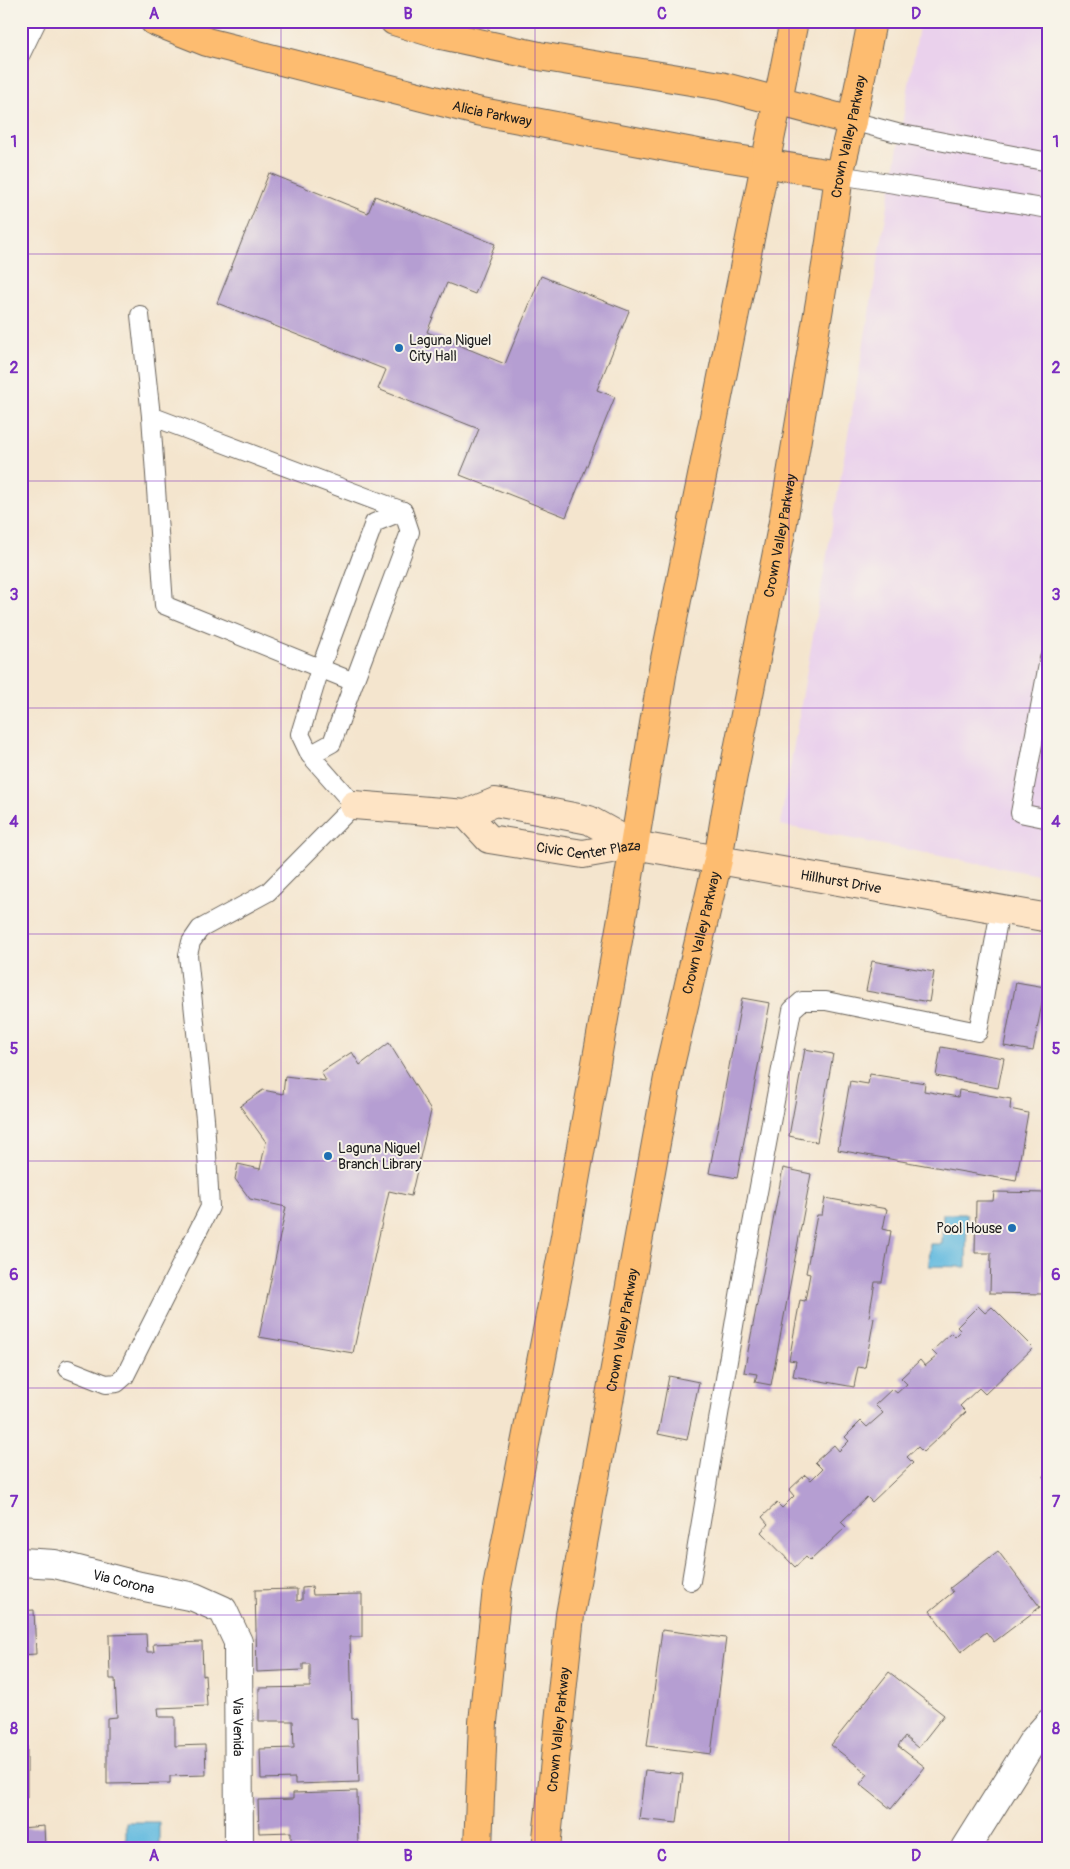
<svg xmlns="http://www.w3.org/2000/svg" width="1070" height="1869" viewBox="0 0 1070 1869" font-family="Pangolin,sans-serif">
<rect width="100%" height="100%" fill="#f7f3e8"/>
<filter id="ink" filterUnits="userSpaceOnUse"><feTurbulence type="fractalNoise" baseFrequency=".02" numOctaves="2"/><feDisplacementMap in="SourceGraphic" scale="10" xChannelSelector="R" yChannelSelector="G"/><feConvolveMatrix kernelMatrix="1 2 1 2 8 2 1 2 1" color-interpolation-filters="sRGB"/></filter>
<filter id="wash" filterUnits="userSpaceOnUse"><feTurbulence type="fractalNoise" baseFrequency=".0096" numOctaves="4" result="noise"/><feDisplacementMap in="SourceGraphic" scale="20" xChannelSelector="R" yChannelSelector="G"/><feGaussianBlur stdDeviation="1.12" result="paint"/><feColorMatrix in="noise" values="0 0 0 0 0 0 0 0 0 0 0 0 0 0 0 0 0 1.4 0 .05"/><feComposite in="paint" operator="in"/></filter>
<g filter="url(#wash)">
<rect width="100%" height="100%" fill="#f4e5ce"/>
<path fill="#ead1ec" d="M920,21H1049V877L780,825Z"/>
<g fill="#62badf" stroke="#3f6b7e">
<path d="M943,1214H967L966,1267L929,1266L930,1244H942Z"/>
<path d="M126,1822H159V1847L132,1848L131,1843L126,1844Z"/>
</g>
<g id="blocks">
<g fill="#b59ed2">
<path d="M269,173L368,213L375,196L495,244L475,294L447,283L427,332L505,364L541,276L629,311L597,390L615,397L566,517L460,475L479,429L378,389L386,370L217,303Z"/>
<path d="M872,961L934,972L929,1002L866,991Z"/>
<path d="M1016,982L1045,987L1033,1051L1004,1046Z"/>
<path d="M742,998L770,1003L737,1178L709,1173Z"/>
<path d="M389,1043L431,1111L411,1196L389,1191L353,1353L259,1337L286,1207L250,1199L235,1179L238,1164L260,1169L266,1142L240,1106L263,1090L283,1094L285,1076L326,1081L321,1072L352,1052L360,1065Z"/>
<path d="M941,1047L1004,1058L998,1088L936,1076Z"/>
<path d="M805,1049L833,1054L817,1142L789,1136Z"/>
<path d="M870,1074L925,1083L924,1091L958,1097L959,1090L1011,1099L1010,1109L1028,1113L1016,1181L838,1150L850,1081L868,1084Z"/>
<path d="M783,1168L811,1174L771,1385L755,1382L757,1374L744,1372Z"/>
<path d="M994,1192L1048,1193L1049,1255H1044L1043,1294L990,1293L991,1253H975L976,1201H993Z"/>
<path d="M825,1198L887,1209L883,1229L891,1231L882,1282H875L869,1317L874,1318L865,1368L858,1367L854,1387L793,1376L796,1361L789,1360L800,1300L805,1301L810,1274L806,1273L817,1215H822Z"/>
<path d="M978,1306L985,1313L992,1307L1033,1348L985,1394L979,1388L960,1406L966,1412L923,1452L918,1447L907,1457L913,1463L872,1502L867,1497L841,1522L846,1527L810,1561L806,1557L795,1567L761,1532L768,1524L762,1517L777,1503L782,1508L794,1496L789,1490L805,1475L811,1480L822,1469L815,1462L834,1445L839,1451L849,1441L845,1437L861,1421L867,1427L883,1413L875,1405L892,1389L897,1393L907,1384L901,1378L920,1360L925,1366L937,1356L932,1351L951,1333L955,1337L961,1331L957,1327Z"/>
<path d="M669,1376L699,1382L687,1440L658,1434Z"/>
<path d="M1049,1474V1489L1044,1476Z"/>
<path d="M998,1551L1040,1607L994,1642L986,1632L961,1652L930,1611L953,1592L950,1588Z"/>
<path d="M312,1587L313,1595L362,1594V1637H350L352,1719L357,1718L359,1782L295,1784V1778L261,1779L260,1749L294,1748L293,1721H259V1688L310,1687V1664H303V1670L257,1672L255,1590L297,1589V1601L302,1600V1588Z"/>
<path d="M34,1610L36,1654L21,1655V1611Z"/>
<path d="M662,1630L726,1638L711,1754L647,1746Z"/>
<path d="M146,1634L147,1652H154L153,1644L202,1642L203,1676L205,1675L207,1706L158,1708L159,1717H175V1746L205,1745L206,1775L170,1776V1783L107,1784V1718L117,1717L115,1679H110L109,1635Z"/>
<path d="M889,1672L944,1715L918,1748L905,1737L898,1746L925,1767L891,1809L860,1784L868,1774L831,1745Z"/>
<path d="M27,1736V1798H21V1737Z"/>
<path d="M645,1770L683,1774L677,1823L639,1819Z"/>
<path d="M357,1791L358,1848H291V1832L259,1833L258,1800L293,1799V1793Z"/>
<path d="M44,1826L45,1848H21V1828Z"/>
</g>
</g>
</g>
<g filter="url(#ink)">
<use href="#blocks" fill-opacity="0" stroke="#68625a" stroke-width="1"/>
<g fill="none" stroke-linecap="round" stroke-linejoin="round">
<g stroke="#68625a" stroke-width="20">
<g id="lane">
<path d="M21,54L37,21"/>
<path d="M852,121L897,133L1049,162"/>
<path d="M839,175L1049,209"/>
<path d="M140,315L151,416"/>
<path d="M1049,659L1020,813L1049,819"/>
<path d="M354,682L164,605L151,416L403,511"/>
<path d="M310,755L332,743L354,682L410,532L403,511"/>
<path d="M68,1369L106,1384L117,1383L125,1376L210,1207L205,1119L188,955L191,942L200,929L268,892L354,805L310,755L300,734L320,669L374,523L403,511"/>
<path d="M691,1581L742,1278L792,1010L802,1001H826L978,1032L1000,910"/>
</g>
</g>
<g stroke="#68625a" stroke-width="30">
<g id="street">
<path id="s1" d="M21,1562L55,1564L140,1586L194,1597L223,1610L238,1642L239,1848"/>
<path d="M966,1848L1033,1741L1049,1723"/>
</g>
</g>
<g stroke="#68625a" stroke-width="30">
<g id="secondary">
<path d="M354,805L466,814L495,802L589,820L634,845"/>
<path id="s2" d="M466,814L489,839L583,854L634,845L1049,918"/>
</g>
</g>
<g stroke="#68625a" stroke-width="30">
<g id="primary">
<path id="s3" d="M154,21L207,42L477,111L698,153L839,175"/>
<path d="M394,21L437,34L539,56L721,86L852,121"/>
<path d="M478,1848L483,1722L497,1588L561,1259L625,901L663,669L794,21"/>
<path id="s4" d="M546,1848L570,1615L671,1061L718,860L726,811L783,522L830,242L839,175L852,121L872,21"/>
</g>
</g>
<use href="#lane" stroke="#fff" stroke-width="18"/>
<use href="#street" stroke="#fff" stroke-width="28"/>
<use href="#secondary" stroke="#fee4c5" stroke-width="28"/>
<use href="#primary" stroke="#fdbc6f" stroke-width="28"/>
</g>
</g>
<path fill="none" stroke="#7b2cbf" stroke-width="1" stroke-opacity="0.55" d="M281,21V1848M535,21V1848M789,21V1848M21,254H1049M21,481H1049M21,708H1049M21,934H1049M21,1161H1049M21,1388H1049M21,1615H1049"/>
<g fill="#1f6fb2" stroke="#f7f3e8" stroke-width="2">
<circle cx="399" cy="348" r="5"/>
<circle cx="328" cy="1156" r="5"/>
<circle cx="1012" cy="1228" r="5"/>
</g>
<g text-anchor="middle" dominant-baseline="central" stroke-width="4" stroke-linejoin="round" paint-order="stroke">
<g font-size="14" fill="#1c1c1c" stroke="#f7f3e8">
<text stroke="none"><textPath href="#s3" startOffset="351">Alicia Parkway</textPath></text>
<text stroke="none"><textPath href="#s4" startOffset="1739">Crown Valley Parkway</textPath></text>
<text stroke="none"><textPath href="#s4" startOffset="1334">Crown Valley Parkway</textPath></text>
<text stroke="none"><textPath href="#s2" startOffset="135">Civic Center Plaza</textPath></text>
<text stroke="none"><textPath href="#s2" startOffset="391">Hillhurst Drive</textPath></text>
<text stroke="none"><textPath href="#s4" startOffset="929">Crown Valley Parkway</textPath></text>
<text stroke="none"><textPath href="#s4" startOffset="524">Crown Valley Parkway</textPath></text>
<text stroke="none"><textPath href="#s1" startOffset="105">Via Corona</textPath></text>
<text stroke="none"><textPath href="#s1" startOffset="329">Via Venida</textPath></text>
<text stroke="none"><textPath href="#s4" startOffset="119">Crown Valley Parkway</textPath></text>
</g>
<g font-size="14" fill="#1c1c1c" stroke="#f7f3e8" text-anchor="start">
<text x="409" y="340">Laguna Niguel<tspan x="409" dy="16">City Hall</tspan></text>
<text x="338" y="1148">Laguna Niguel<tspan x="338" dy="16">Branch Library</tspan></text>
<text x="1002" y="1228" text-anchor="end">Pool House</text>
</g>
</g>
<rect width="1070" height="1869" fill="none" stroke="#f7f3e8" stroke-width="55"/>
<rect x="28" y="28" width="1014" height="1814" fill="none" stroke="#7b2cbf" stroke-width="2"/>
<g font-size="16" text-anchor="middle" font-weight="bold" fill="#7b2cbf">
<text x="154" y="19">A</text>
<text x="408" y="19">B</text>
<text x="662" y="19">C</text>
<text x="916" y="19">D</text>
<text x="14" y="147">1</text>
<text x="1056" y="147">1</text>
<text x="14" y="373">2</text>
<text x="1056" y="373">2</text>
<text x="14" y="600">3</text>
<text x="1056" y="600">3</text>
<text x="14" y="827">4</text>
<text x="1056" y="827">4</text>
<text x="14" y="1054">5</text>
<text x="1056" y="1054">5</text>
<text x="14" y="1280">6</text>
<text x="1056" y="1280">6</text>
<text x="14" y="1507">7</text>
<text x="1056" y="1507">7</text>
<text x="14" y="1734">8</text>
<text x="1056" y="1734">8</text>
<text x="154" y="1861">A</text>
<text x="408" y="1861">B</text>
<text x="662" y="1861">C</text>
<text x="916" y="1861">D</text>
</g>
</svg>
